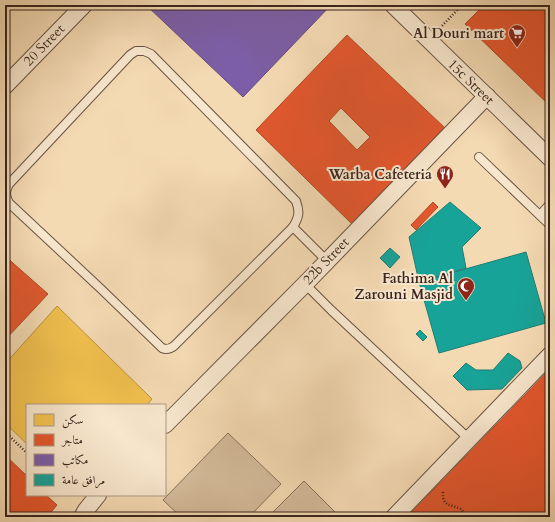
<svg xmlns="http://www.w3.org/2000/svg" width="555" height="522" viewBox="0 0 555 522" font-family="Cardo,Amiri,serif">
<rect width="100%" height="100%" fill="#f4dab3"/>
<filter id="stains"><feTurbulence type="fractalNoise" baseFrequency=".005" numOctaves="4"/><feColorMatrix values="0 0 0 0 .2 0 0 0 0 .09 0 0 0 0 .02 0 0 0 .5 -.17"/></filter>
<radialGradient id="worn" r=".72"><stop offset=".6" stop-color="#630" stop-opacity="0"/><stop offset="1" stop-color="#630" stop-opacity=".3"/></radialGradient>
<g fill="#d4bb9a" stroke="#86705c">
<path d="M228,433L281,484L249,517H181L163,500Z"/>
<path d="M304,481L340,517H268Z"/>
</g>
<path fill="#f2c14e" stroke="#ba9240" d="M57,306L152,399L147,405H27V444L5,423V364Z"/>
<g fill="#e4572e" stroke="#b14829" fill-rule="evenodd">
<path d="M484,5H550V106L465,24Z"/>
<path d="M347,35L445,128L354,226L256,130ZM341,108L370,137L357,150L329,121Z"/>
<path d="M433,202L438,207L416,230L411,225Z"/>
<path d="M5,256L48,294L5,340Z"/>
<path d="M550,369V517H407Z"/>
<path d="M5,455L27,476V495H46L57,505L47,517H5Z"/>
</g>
<path fill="#7b5ea7" stroke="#674d7e" d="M146,5H331L243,97Z"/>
<g fill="#17a398" stroke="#217d73">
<path d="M450,202L481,228L462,247L466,268L419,282L409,237Z"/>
<path d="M390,248L400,257L390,268L380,258Z"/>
<path d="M526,252L546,323L439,353L419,282Z"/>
<path d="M420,330L427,337L423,341L416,334Z"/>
<path d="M508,353L520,361L522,368L502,389L467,390L453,376L466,363L476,370H493Z"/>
</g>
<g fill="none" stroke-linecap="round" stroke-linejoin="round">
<g stroke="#685243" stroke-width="10">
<g id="lane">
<path d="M136,51H144L151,54L296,201C300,212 299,217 293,227L174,346C170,349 167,350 162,348L100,288L9,203C5,195 5,191 9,184L130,55Z"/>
<path d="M479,157L550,225"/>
<path d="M540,215L550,204"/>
<path d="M293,227L327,261"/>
<path d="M305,284L331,310L469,439"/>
</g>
</g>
<g stroke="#685243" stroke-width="18">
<g id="street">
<path d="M393,5L550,158"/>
<path d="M5,86L84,5"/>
<path d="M165,425L305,284L487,96"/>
<path d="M82,517L86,510L98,495"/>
<path d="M394,517L550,355"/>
</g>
</g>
<g stroke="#39251e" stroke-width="2.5" stroke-dasharray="1 2" stroke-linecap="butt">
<path d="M440,28L462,5"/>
<path d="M5,432L27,453"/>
<path d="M443,492C442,507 451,504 461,509L467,517"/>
</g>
<use href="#lane" stroke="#f8e7ce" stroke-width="8"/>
<use href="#street" stroke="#f8e7ce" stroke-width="16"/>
</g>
<defs>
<g id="supermarket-pin" transform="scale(0.9)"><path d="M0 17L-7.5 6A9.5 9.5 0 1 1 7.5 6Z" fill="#8f2418" stroke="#f8e7ce"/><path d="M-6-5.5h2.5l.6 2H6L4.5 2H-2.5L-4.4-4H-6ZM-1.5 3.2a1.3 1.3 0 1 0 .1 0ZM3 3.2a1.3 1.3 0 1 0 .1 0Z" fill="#fff"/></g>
<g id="restaurant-pin" transform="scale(0.9)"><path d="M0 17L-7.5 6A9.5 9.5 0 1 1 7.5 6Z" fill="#8f2418" stroke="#f8e7ce"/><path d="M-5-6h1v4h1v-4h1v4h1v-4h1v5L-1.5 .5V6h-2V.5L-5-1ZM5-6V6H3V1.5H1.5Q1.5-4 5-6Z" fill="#fff"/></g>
<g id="mosque-pin" transform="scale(0.9)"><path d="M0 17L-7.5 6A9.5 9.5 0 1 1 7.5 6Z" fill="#8f2418" stroke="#f8e7ce"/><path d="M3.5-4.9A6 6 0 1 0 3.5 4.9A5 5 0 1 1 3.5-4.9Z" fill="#fff"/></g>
</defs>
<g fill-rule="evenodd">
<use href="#supermarket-pin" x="517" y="33"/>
<use href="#restaurant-pin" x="445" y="174"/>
<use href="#mosque-pin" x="466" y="286"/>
</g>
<g text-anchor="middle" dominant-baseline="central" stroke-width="4" stroke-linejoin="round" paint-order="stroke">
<g font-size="14" font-weight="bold" fill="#39251e" stroke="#f8e7ce" text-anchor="end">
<text x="504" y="33">Al Douri mart</text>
<text x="432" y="174">Warba Cafeteria</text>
<text x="453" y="278">Fathima Al<tspan x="453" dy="16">Zarouni Masjid</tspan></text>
</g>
<g font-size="14" fill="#39251e" stroke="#f8e7ce">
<text transform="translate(44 45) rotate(-46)">20 Street</text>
<text transform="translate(471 82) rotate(44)">15c Street</text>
<text transform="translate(326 261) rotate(-46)">22b Street</text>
</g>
</g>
<rect width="555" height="522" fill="none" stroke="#f4dab3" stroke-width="20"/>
<rect x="6" y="6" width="543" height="510" fill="none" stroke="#39251e" stroke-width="2"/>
<rect x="10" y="10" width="535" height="502" fill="none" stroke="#39251e"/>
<rect x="26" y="404" width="140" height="92" fill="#f8e7ce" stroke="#ac9988"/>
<rect x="34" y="414" width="20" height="12" fill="#f2c14e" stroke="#ac9988"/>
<text x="62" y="424" font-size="12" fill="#39251e">سكن</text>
<rect x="34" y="434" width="20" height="12" fill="#e4572e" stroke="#ac9988"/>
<text x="62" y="444" font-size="12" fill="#39251e">متاجر</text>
<rect x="34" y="454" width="20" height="12" fill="#7b5ea7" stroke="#ac9988"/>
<text x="62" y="464" font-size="12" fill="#39251e">مكاتب</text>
<rect x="34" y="474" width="20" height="12" fill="#17a398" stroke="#ac9988"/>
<text x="62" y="484" font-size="12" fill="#39251e">مرافق عامة</text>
<rect width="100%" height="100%" filter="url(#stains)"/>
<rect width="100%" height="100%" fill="url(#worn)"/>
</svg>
